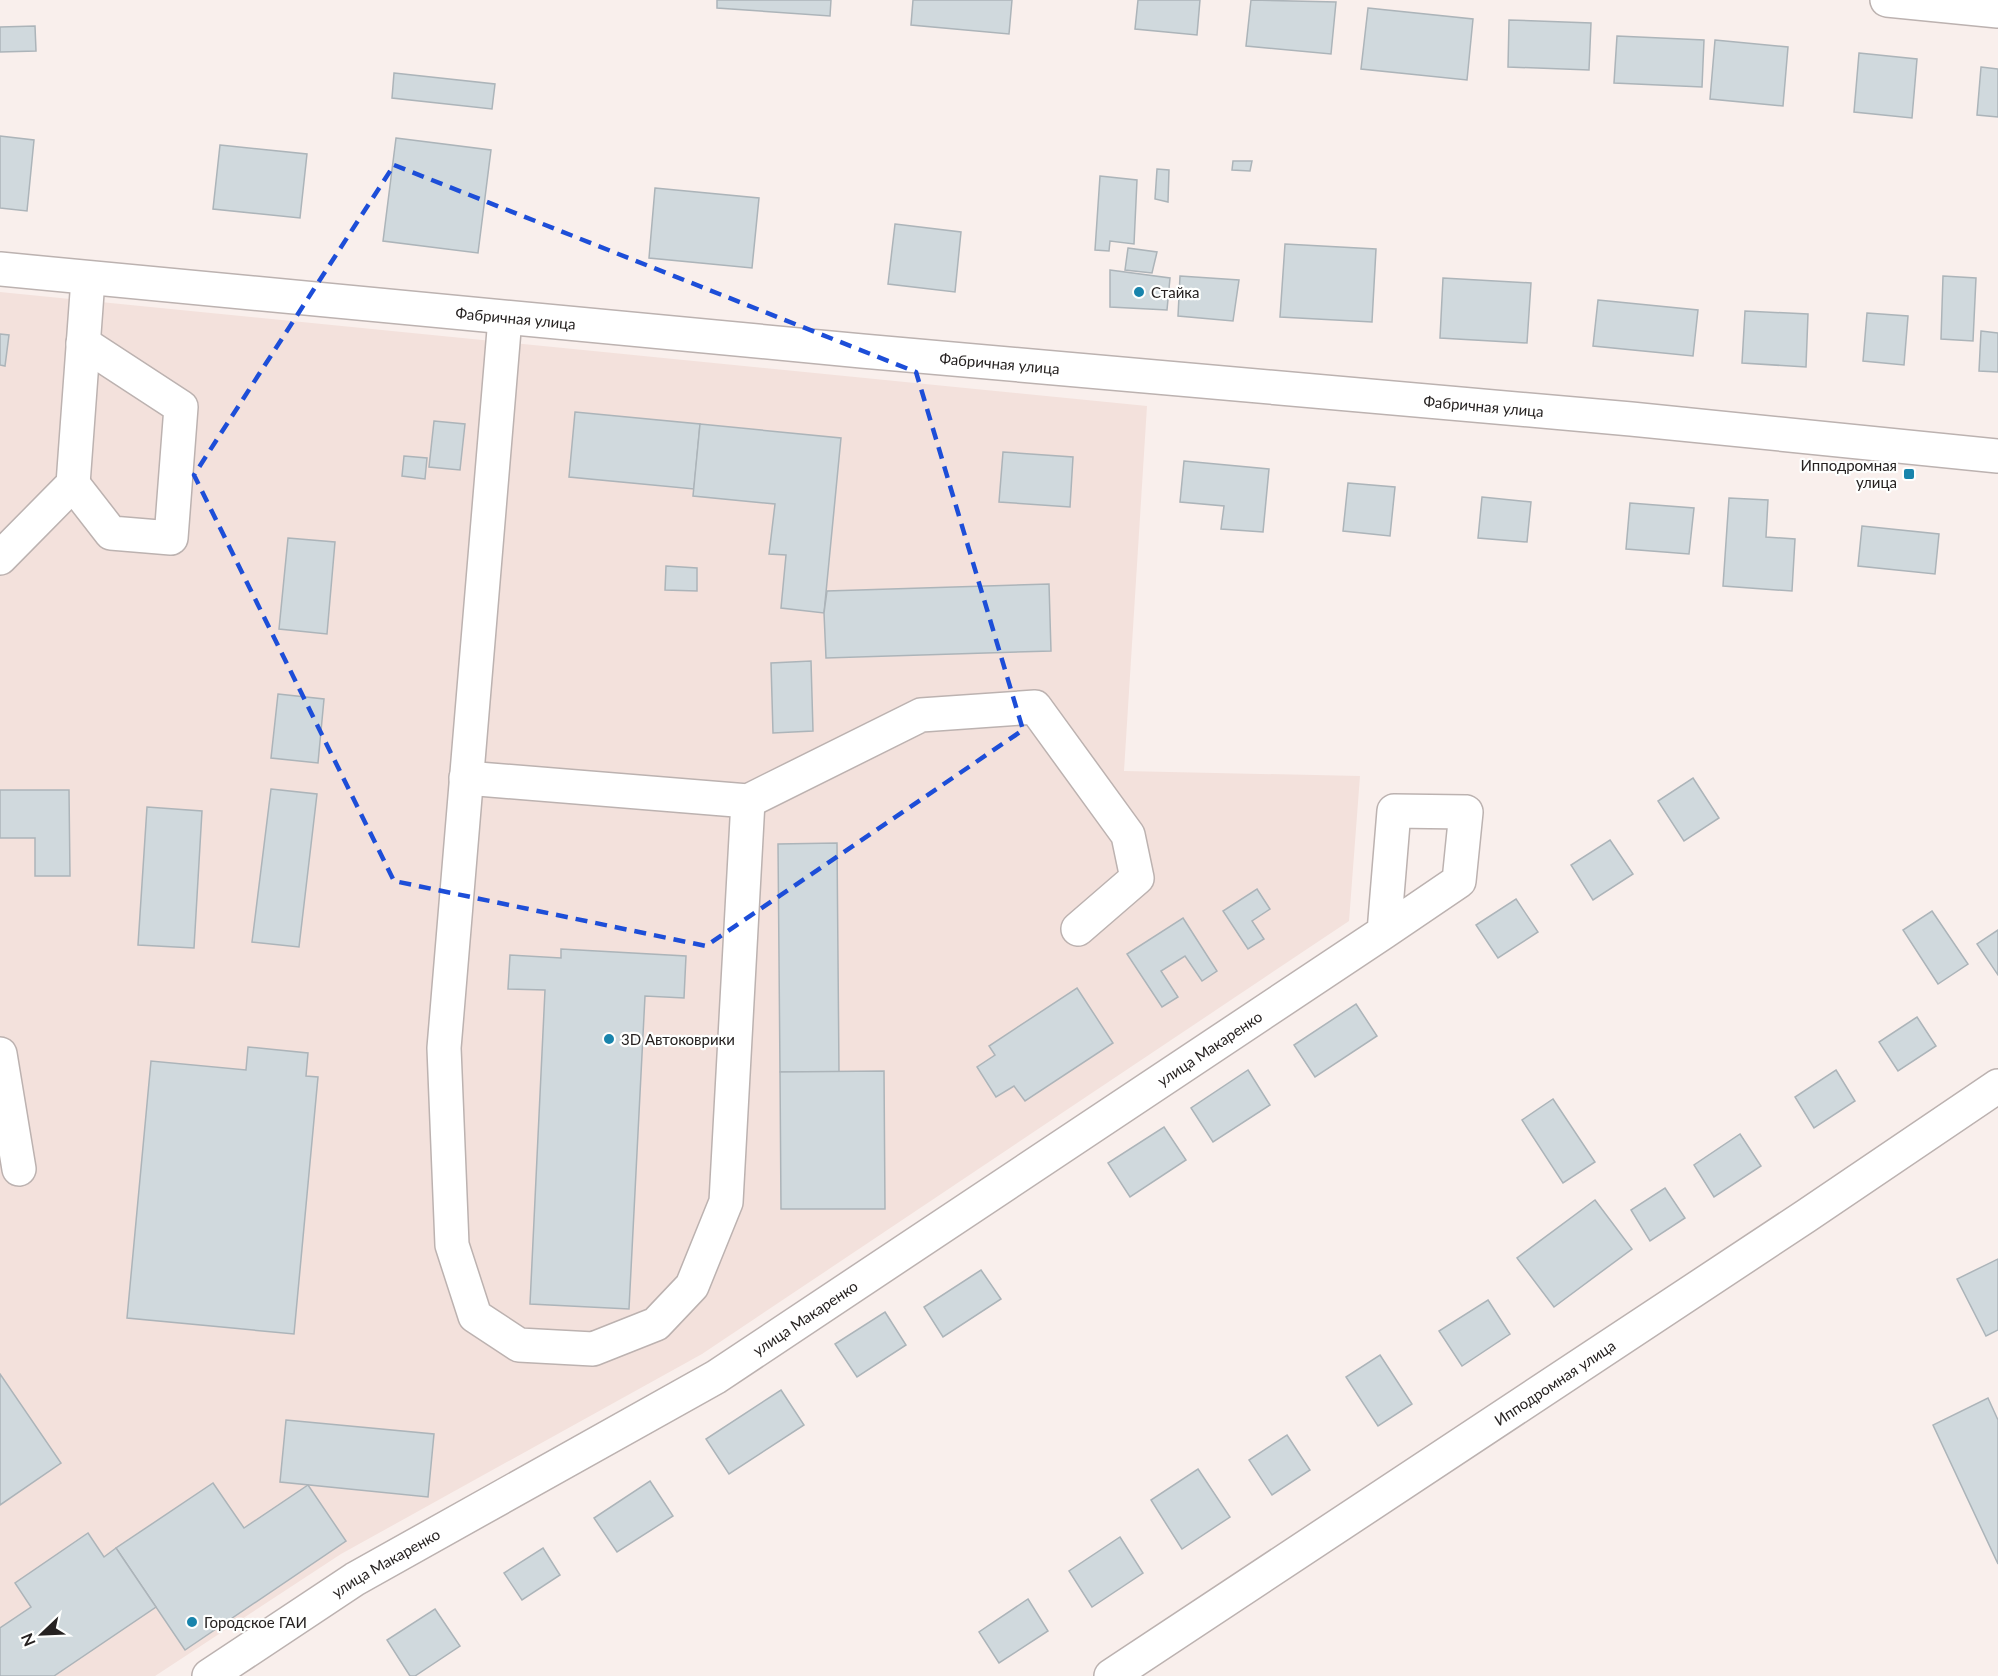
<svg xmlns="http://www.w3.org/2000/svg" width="1998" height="1676" viewBox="0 0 1998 1676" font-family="Lato,sans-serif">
<rect width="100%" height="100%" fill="#f9efec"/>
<path fill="#f3e1dc" d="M0,292L1147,406L1124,771L1360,776L1349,921L702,1354L341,1554L155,1676H0Z"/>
<g fill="#d0d9dd" stroke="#acb4b9" stroke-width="1.5">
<path d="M717,0H831L830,16L717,8Z"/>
<path d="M913,0H1012L1009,34L911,25Z"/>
<path d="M1138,0H1200L1197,35L1135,29Z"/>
<path d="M1251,0L1336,2L1331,54L1246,46Z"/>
<path d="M1368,8L1473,19L1467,80L1361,69Z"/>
<path d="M1509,20L1591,23L1589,70L1508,67Z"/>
<path d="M35,26L36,51L0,52V27Z"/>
<path d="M1617,36L1704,40L1702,87L1614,83Z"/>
<path d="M1715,40L1788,47L1783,106L1710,99Z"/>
<path d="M1859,53L1917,59L1912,118L1854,112Z"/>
<path d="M1981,67L1998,69V117L1977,115Z"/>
<path d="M394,73L495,84L492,109L392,98Z"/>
<path d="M0,136L34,140L27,211L0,208Z"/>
<path d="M396,138L491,150L478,253L383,241Z"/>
<path d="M220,145L307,154L300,218L213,209Z"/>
<path d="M1233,161H1252L1250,171L1232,170Z"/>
<path d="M1157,169L1169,170L1168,202L1155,199Z"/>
<path d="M1100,176L1137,180L1134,244L1110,241L1109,251L1095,250Z"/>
<path d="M655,188L759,198L752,268L649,258Z"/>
<path d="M895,224L961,232L955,292L888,284Z"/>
<path d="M1285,244L1376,249L1372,322L1280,317Z"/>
<path d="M1128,248L1157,252L1152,273L1125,270Z"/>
<path d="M1110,270L1170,278L1167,310L1110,307Z"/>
<path d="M1180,276L1239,280L1233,321L1178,316Z"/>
<path d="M1943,276L1976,278L1973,341L1941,339Z"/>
<path d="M1443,278L1531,283L1527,343L1440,338Z"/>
<path d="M1598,300L1698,310L1693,356L1593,346Z"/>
<path d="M1745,311L1808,314L1806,367L1742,363Z"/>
<path d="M1867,313L1908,316L1904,365L1863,361Z"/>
<path d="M1981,331L1998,333V372L1979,371Z"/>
<path d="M0,334L9,335L5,366L0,365Z"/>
<path d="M575,412L700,424L694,489L569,477Z"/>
<path d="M434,421L465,424L460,470L429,467Z"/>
<path d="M700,424L841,438L824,613L781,608L786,555L769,554L775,504L693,496Z"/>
<path d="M1003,452L1073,457L1070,507L999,502Z"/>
<path d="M404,456L427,458L425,479L402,476Z"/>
<path d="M1184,461L1269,469L1263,532L1221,529L1224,506L1180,502Z"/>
<path d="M1348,483L1395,487L1390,536L1343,531Z"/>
<path d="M1482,497L1531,502L1527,542L1478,538Z"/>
<path d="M1729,498L1768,500L1766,537L1795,539L1792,591L1723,586Z"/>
<path d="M1630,503L1694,508L1689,554L1626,549Z"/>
<path d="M1862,526L1939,534L1935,574L1858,566Z"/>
<path d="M288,538L335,542L327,634L279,629Z"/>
<path d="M666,566L697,568V591L665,590Z"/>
<path d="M1049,584L1051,651L826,658L824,613L827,591Z"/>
<path d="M811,661L813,731L773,733L771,663Z"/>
<path d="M278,694L324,699L318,763L271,758Z"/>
<path d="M1693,778L1719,818L1684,841L1658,801Z"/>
<path d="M271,789L317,794L299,947L252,942Z"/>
<path d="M0,790H69L70,876H35V838H0Z"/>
<path d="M147,807L202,811L194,948L138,945Z"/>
<path d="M1610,840L1633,874L1593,900L1571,865Z"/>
<path d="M837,843L839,1072H780L778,844Z"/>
<path d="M1257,889L1270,909L1252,921L1264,939L1248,949L1223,911Z"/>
<path d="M1516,899L1538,932L1498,958L1476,925Z"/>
<path d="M1932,911L1968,964L1938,984L1903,930Z"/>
<path d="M1183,918L1217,971L1202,981L1185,956L1161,971L1178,997L1162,1007L1127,954Z"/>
<path d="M1998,930V975L1977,944Z"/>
<path d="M561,949L686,956L684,998L645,996L629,1309L530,1304L545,990L508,989L510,955L561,958Z"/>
<path d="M1077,988L1113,1043L1025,1101L1014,1086L996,1097L977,1067L995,1055L989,1046Z"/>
<path d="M1356,1004L1377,1036L1315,1077L1294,1045Z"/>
<path d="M1917,1017L1936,1046L1898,1071L1879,1042Z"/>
<path d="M248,1047L308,1053L306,1076L318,1077L294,1334L127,1318L151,1061L246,1070Z"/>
<path d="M1248,1070L1270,1105L1213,1142L1191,1108Z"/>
<path d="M1836,1070L1855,1101L1814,1128L1795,1097Z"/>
<path d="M884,1071L885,1209H781L780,1072Z"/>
<path d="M1553,1099L1595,1162L1563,1183L1522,1120Z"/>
<path d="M1164,1127L1186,1160L1130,1197L1108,1163Z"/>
<path d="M1740,1134L1761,1166L1714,1197L1694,1165Z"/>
<path d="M1665,1188L1685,1218L1650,1241L1631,1210Z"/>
<path d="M1595,1200L1632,1249L1554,1307L1517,1258Z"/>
<path d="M1998,1259V1330L1986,1336L1957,1279Z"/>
<path d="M981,1270L1001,1299L943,1337L924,1307Z"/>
<path d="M1488,1300L1510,1334L1462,1366L1439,1331Z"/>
<path d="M885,1312L906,1345L857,1377L835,1344Z"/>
<path d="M1380,1355L1412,1404L1378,1426L1346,1377Z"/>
<path d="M0,1374L61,1463L0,1505Z"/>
<path d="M781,1390L804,1425L729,1474L706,1439Z"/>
<path d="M1988,1398L1998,1420V1564L1933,1425Z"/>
<path d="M286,1420L434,1434L428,1497L280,1482Z"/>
<path d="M1287,1435L1310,1470L1272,1495L1249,1460Z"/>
<path d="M1198,1469L1230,1517L1182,1549L1151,1500Z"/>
<path d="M650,1481L673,1516L617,1552L594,1518Z"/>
<path d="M213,1483L244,1528L308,1485L346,1541L185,1650L116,1548Z"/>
<path d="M88,1533L104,1557L116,1548L156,1607L54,1676H0V1628L31,1607L15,1583Z"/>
<path d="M1120,1537L1143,1573L1092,1607L1069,1571Z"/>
<path d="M543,1548L560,1575L522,1600L504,1573Z"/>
<path d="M1028,1599L1048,1631L999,1663L979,1632Z"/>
<path d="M435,1609L460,1646L415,1676H410L387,1640Z"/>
</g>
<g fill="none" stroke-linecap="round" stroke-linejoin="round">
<g stroke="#bcb2b0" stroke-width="36">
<g id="minor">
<path d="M1887,0L1998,11"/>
<path id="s1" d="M0,269L862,351L1631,419L1998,456"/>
<path d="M505,318L444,1048L452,1245L475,1316L519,1345L593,1349L656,1324L692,1286L726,1202L748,801"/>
<path d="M73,484L111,533L171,538L181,407L83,343"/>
<path d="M0,558L73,484L88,279"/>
<path d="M466,778L748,801L921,715L1035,707L1128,835L1137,878L1078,929"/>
<path d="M0,1054L19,1169"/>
<path id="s2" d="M209,1676L355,1579L716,1377L1384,932L1459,881L1466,812L1394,811L1384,932"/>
<path id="s3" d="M1111,1676L1806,1216L1998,1086"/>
</g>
</g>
<use href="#minor" stroke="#fff" stroke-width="33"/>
</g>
<path fill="none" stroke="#1d4ed8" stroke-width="4.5" stroke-dasharray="12 8" stroke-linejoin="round" d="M394,165L916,372L1023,730L706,946L394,881L194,475Z"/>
<g fill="#1884ac" stroke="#fefffe" stroke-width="2">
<circle cx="1139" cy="292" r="6"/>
<rect x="1903" y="468" width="12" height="12" rx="3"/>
<circle cx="609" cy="1039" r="6"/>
<circle cx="192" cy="1622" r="6"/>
</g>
<g text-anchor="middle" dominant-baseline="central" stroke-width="4.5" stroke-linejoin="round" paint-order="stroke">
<g font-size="15" fill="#262221" stroke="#fefffe" text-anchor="start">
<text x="1151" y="292">Стайка</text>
<text x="1897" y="465" text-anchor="end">Ипподромная<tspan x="1897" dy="17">улица</tspan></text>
<text x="621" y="1039">3D Автоковрики</text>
<text x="204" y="1622">Городское ГАИ</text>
</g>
<g font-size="15" fill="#262221" stroke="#fefffe">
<text stroke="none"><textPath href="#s1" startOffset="518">Фабричная улица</textPath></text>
<text stroke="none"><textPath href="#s1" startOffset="1004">Фабричная улица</textPath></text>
<text stroke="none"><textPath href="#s1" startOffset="1490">Фабричная улица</textPath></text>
<text stroke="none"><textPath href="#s2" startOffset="1182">улица Макаренко</textPath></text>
<text stroke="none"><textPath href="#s2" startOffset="696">улица Макаренко</textPath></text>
<text stroke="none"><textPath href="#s3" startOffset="532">Ипподромная улица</textPath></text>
<text stroke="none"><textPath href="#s2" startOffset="210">улица Макаренко</textPath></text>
</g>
</g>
<g transform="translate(42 1634) rotate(247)" stroke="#fefffe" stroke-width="4.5" paint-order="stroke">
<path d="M0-4.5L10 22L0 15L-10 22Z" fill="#262221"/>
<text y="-9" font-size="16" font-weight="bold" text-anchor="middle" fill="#262221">N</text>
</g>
</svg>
